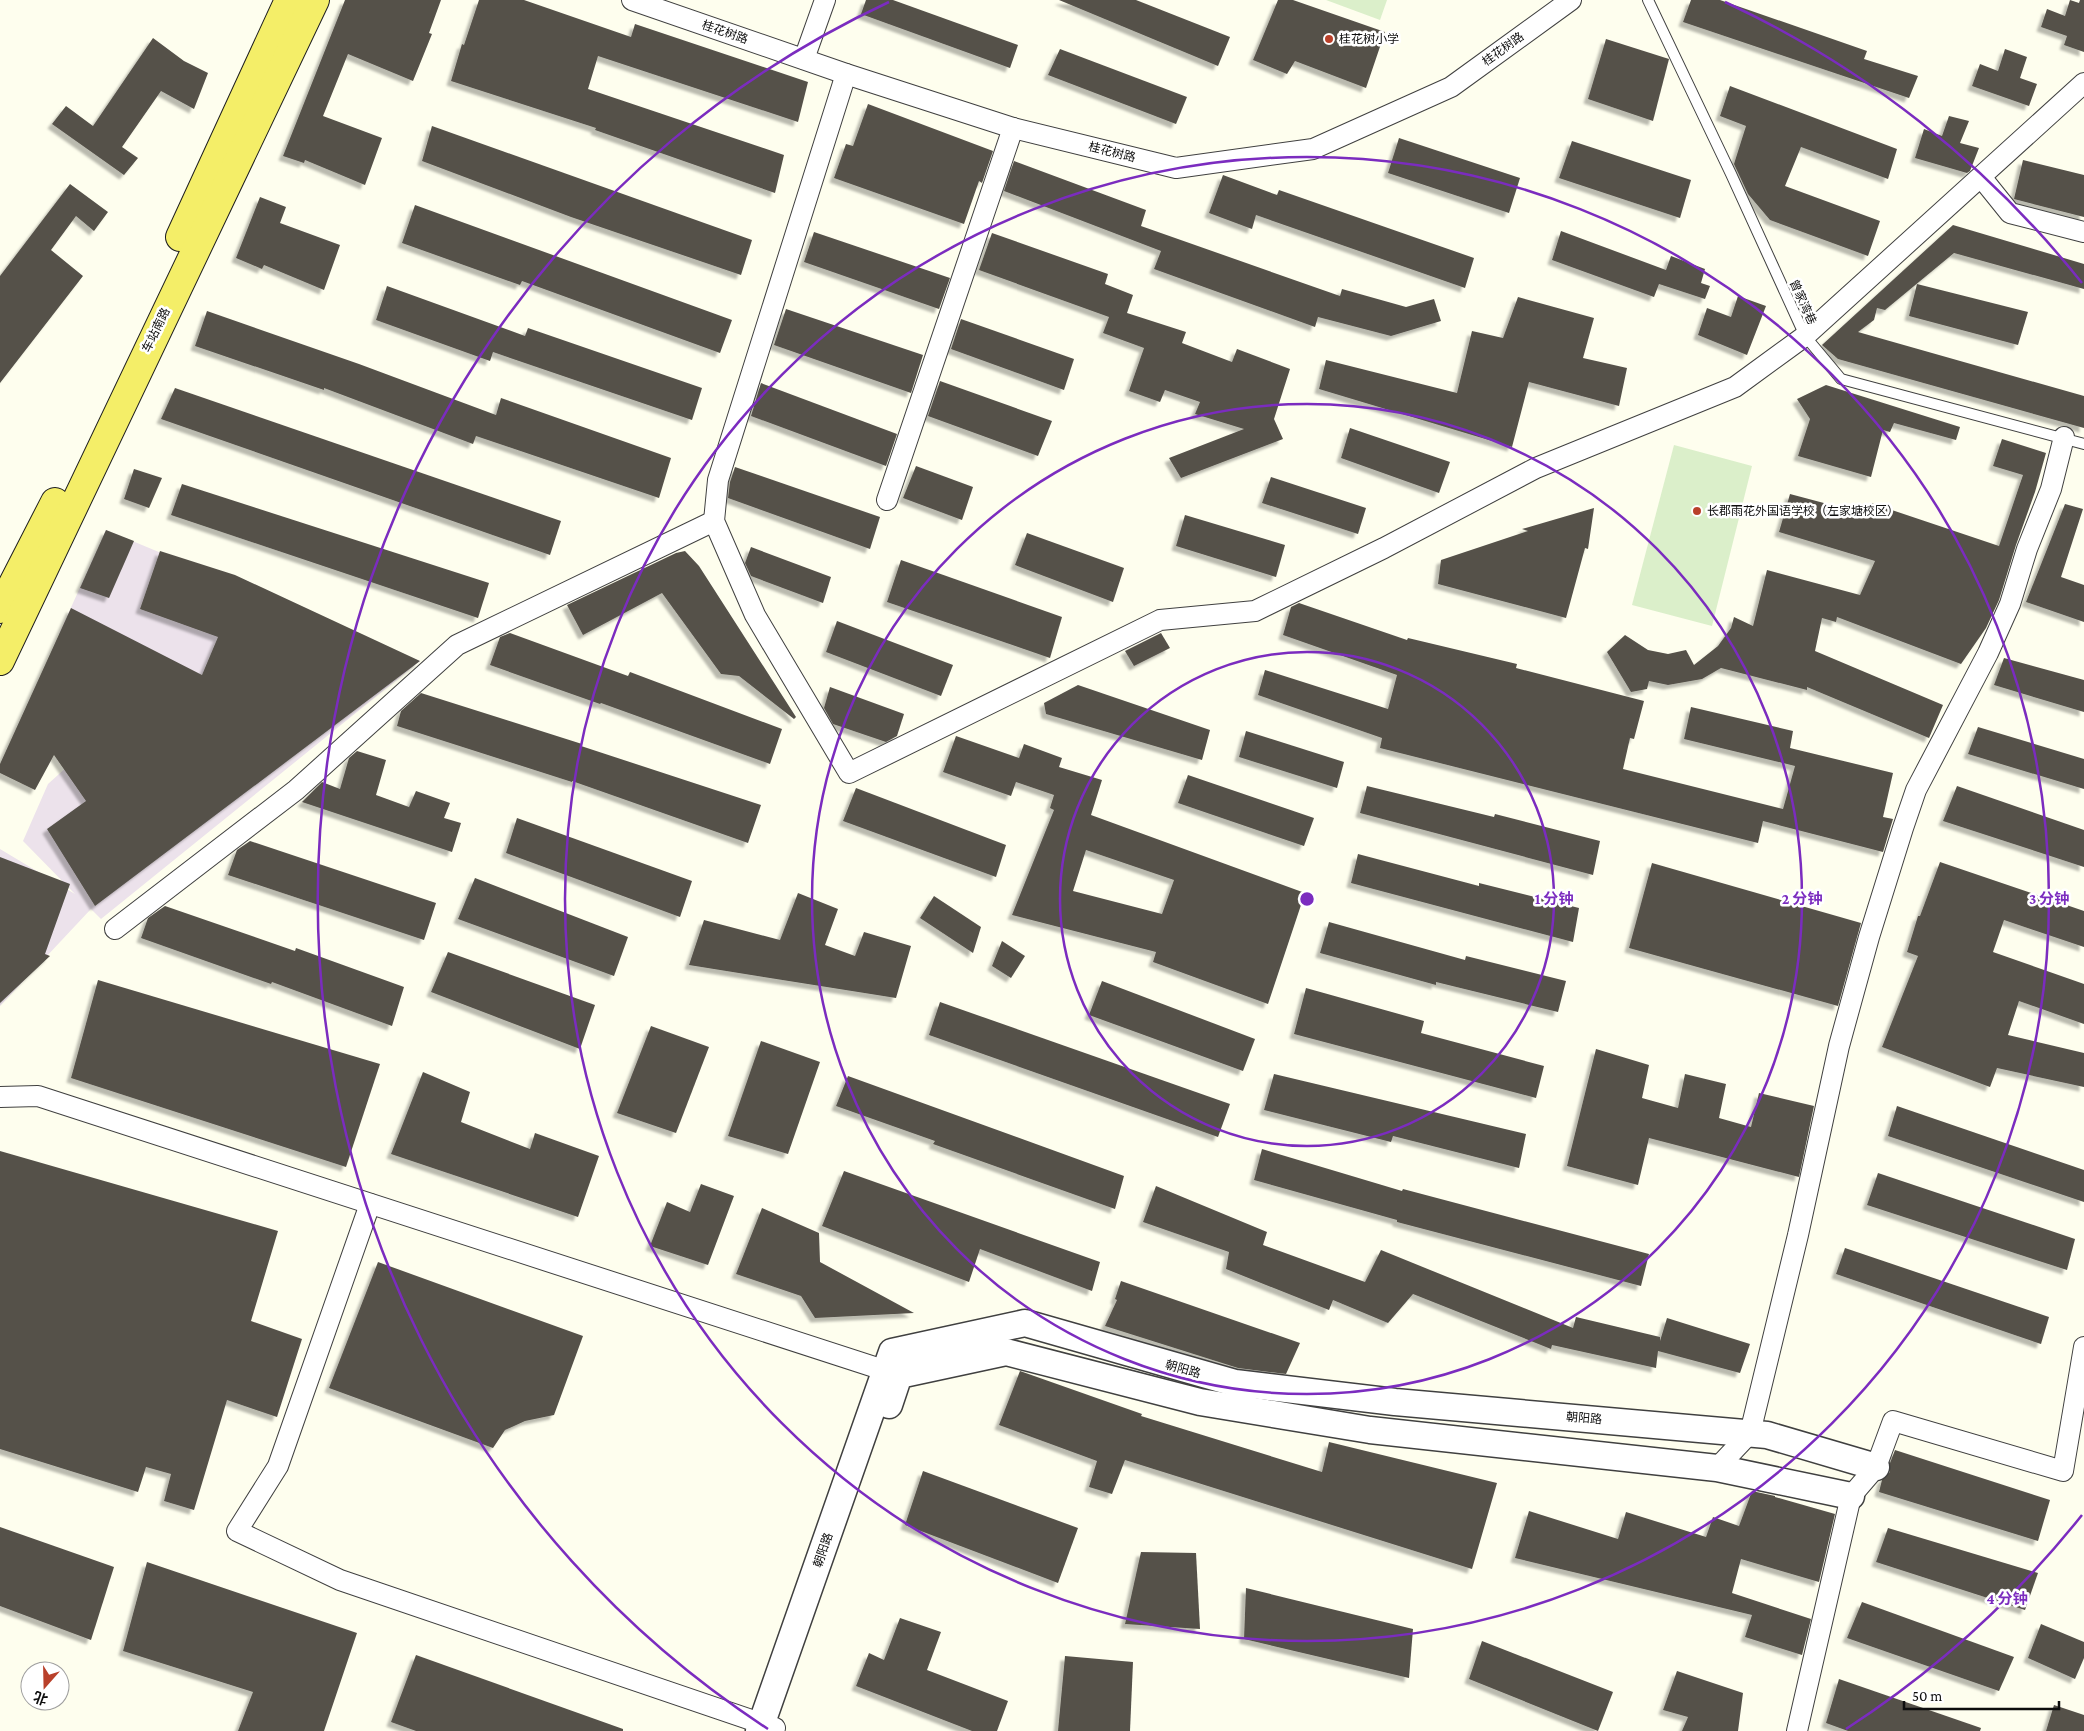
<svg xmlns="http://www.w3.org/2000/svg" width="2084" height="1731" viewBox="0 0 2084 1731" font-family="'Crimson Pro','Noto Sans SC',serif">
<defs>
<filter id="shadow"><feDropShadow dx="-4.5" dy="4.5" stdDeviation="1" flood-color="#0004"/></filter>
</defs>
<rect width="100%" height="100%" fill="#fefeee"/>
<path fill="#ece2eb" d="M106,530L420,661L101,919L91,909L0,1006V849L75,894L23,841L48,784L154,688L59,634Z"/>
<g fill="#dbefca">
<path d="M1326,0H1387L1380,20Z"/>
<path d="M1674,445L1752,466L1712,626L1632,605Z"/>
</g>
<g fill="#55514a" fill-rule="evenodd" filter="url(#shadow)">
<path d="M345,0H441L429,33L432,34L413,81L348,54L323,116L382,138L365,185L305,160L304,163L283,156Z"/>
<path d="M479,0H524L631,37L635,24L808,82L798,122L598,56L588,89L784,155L775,193L595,130L596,128L451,81L462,44L464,45Z"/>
<path d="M866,0H893L1018,45L1010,68L861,14Z"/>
<path d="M1059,0H1136L1230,37L1218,66Z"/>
<path d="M1278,0H1293L1385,32L1366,88L1295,61L1287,74L1253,60Z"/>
<path d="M1691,0H1720L1867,51L1864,59L1918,76L1909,98L1683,22Z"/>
<path d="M2070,0L2079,3L2080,0H2084V52L2064,45L2067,36L2041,27L2047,9L2065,16Z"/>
<path d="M153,38L184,61L208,73L194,109L161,91L122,147L138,158L124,175L52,124L66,106L93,126Z"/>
<path d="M1606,39L1669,59L1653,121L1588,99Z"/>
<path d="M1060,49L1187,97L1176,124L1048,75Z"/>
<path d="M2005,49L2027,57L2020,78L2037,84L2029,106L1972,86L1980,64L1998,71Z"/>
<path d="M1730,86L1897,149L1888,179L1801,147L1785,186L1880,221L1868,256L1770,220L1748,194L1734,164L1746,126L1720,116Z"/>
<path d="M868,104L993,151L982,183L979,181L964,224L834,178L846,144L853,146Z"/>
<path d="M1949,116L1969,121L1960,143L1979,148L1970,171L1967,173L1915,158L1924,129L1942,136Z"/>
<path d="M432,126L752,240L741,275L571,217L422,161Z"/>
<path d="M1399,138L1520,178L1509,213L1388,173Z"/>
<path d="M1572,141L1691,180L1680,218L1559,178Z"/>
<path d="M2023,160L2084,175V217L2014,199Z"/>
<path d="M1014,161L1146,210L1141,226L1340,296L1342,289L1406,307L1434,299L1441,321L1391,336L1318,317L1315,327L1154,269L1161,251L1004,191Z"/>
<path d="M1223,175L1277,195L1279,190L1474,258L1465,288L1256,215L1252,229L1209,213Z"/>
<path d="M70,184L108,212L94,231L76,216L51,250L83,276L0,383V276Z"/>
<path d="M260,197L286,207L280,223L340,245L324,290L264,265L262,269L236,258Z"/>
<path d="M415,205L732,320L720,353L522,281L520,285L402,243Z"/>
<path d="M1953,225L2084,264V289L1954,253L1885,310L1877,308L1874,320L1858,332L2084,396V428L1838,359L1822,345Z"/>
<path d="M1561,231L1666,270L1671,256L1705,269L1701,283L1710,286L1705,299L1659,284L1654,297L1552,260Z"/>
<path d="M814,232L950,278L939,309L804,262Z"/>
<path d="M992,233L1108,274L1105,284L1133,295L1127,313L1186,332L1182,343L1232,362L1237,349L1290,369L1274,419L1283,439L1181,478L1169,458L1244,429L1195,414L1200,402L1165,390L1160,402L1129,391L1144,348L1103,333L1109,317L979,270Z"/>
<path d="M1917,284L2028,312L2018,345L1909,316Z"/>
<path d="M387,286L525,336L528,328L702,388L692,420L493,352L490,361L376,320Z"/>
<path d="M1738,296L1766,306L1747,355L1698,335L1707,308L1731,317Z"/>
<path d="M1518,297L1594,318L1583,358L1627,368L1619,406L1529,382L1512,447L1319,389L1326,360L1457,393L1472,331L1503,338Z"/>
<path d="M786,309L923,355L911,393L774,345Z"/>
<path d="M207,311L359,364L496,415L501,398L671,458L659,498L476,436L473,444L324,388V390L195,346Z"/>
<path d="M961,319L1074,359L1064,390L951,349Z"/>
<path d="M940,381L1052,421L1038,456L928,416Z"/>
<path d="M761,383L897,434L886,466L751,416Z"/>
<path d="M1826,385L1960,427L1956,440L1894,423L1890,432L1883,430L1871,477L1798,456L1810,419L1797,399Z"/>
<path d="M175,388L561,521L550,555L161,419Z"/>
<path d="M1350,428L1450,462L1439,493L1341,458Z"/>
<path d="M2002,439L2046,453L2035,492L2016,545L1999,600L1986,628L1961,664L1837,617L1836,622L1822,618L1815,651L1943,705L1929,738L1807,687V690L1721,668L1702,679L1668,685L1649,681L1647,689L1631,692L1607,652L1625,635L1648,650L1668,654L1686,650L1694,665L1718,646L1731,628L1734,617L1753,626L1767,570L1860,595L1875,561L1779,532L1790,494L1869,515L1871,503L1999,546L2023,475L1993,466Z"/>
<path d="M916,466L973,487L962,520L903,498Z"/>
<path d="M735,467L880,517L870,549L728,498L730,482Z"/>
<path d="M134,469L162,478L149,508L124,499Z"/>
<path d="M1271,477L1366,508L1358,534L1262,503Z"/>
<path d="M182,484L489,583L478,618L171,515Z"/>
<path d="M2065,504L2083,509L2061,577L2084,585V622L2026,602Z"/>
<path d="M1594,508L1588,549L1585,548L1566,618L1438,584L1441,560L1528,531L1522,529Z"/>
<path d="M1185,515L1285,545L1276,577L1176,546Z"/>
<path d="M106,530L134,541L109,598L80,588Z"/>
<path d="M1027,533L1124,568L1113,602L1015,565Z"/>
<path d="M751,547L831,577L823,603L751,576L745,563Z"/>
<path d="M160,551L235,575L420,661L95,906L47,829L86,801L54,755L35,790L0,773V764L71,608L202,675L218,637L140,609Z"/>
<path d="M685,551L699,566L796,717L794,719L739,676L721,674L662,593L583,635L567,605L676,553Z"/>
<path d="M901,560L1062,617L1050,658L887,602Z"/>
<path d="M1299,603L1407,640L1408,638L1517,664L1516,668L1644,701L1634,739L1630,738L1623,769L1783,809L1795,766L1684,739L1691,707L1793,731L1790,748L1893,773L1883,817L1893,819L1883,852L1763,821L1758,843L1380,748L1382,738L1258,695L1265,670L1388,709L1397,675L1283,635L1291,607Z"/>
<path d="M837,621L953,665L941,696L826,652Z"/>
<path d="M510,633L628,676L630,672L782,729L770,764L601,703L600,704L490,665L500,637Z"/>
<path d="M1161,633L1170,648L1134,666L1125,651Z"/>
<path d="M2004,658L2084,680V712L1994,685Z"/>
<path d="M1078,685L1210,730L1202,760L1046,714L1044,703Z"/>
<path d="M830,687L904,714L897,736L886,742L833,724L824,708Z"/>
<path d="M421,693L582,744L581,746L761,805L748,843L572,781V782L397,726L401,711Z"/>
<path d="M1978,727L2084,759V789L1968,754Z"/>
<path d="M1246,731L1344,762L1337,788L1239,757Z"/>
<path d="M956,736L1019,758L1024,744L1062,758L1059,767L1102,780L1091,815L1305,893L1268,1004L1153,962L1156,952L1012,915L1054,810L1050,808L1054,795L1016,782L1011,796L943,772ZM1086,850L1174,880L1162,914L1073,891Z"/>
<path d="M357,751L386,760L376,795L409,807L416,791L450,803L444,818L461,823L452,852L302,802L322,782L340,789L349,758Z"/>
<path d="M1188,775L1314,818L1304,846L1178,803Z"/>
<path d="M1367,786L1494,817L1495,814L1600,841L1593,875L1360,813Z"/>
<path d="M1957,786L2084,830V867L1943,821Z"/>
<path d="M856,788L1006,845L996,877L843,821Z"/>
<path d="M517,818L692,881L680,917L506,853Z"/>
<path d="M250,841L436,903L424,940L228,875L237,850Z"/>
<path d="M1358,854L1479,886V883L1579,908L1573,942L1351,883Z"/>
<path d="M0,857L70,884L45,954L50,956L0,1003Z"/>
<path d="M1940,862L2084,911V947L2004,920L1993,952L2084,984V1024L2019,1001L2008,1035L2084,1053V1087L1997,1068L1990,1087L1882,1047L1918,956L1907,952L1918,916H1920Z"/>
<path d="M1652,863L1861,923L1838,1006L1629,948Z"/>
<path d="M475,878L628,937L614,976L458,919Z"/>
<path d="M798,893L838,909L825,945L855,956L864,932L911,946L896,998L689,965L704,920L780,940Z"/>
<path d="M934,896L981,927L973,953L920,918Z"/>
<path d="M165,906L295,951L296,948L404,987L392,1026L272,982L271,984L141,938L148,918Z"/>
<path d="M1329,922L1465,960L1466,956L1566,981L1558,1012L1436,982V985L1320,953Z"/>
<path d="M1002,941L1025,956L1011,978L992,966Z"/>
<path d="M448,952L595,1005L580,1049L431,992Z"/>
<path d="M98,980L380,1064L346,1167L71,1078Z"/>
<path d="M1102,981L1255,1039L1243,1071L1089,1015Z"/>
<path d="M1306,988L1424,1021L1421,1033L1544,1066L1536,1098L1294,1034Z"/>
<path d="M940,1002L1230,1104L1218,1137L929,1035Z"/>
<path d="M651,1026L709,1047L676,1133L617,1113Z"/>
<path d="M761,1041L820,1062L788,1154L728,1136Z"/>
<path d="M1596,1049L1649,1065L1642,1098L1678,1108L1685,1074L1726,1084L1719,1118L1751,1127L1759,1093L1814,1106L1799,1177L1649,1138L1638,1185L1567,1166Z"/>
<path d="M423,1072L470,1092L461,1122L530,1149L535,1133L599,1156L578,1217L391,1154Z"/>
<path d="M1274,1074L1526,1134L1519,1168L1393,1136L1391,1142L1264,1110Z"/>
<path d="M848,1076L1124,1176L1115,1209L933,1144L935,1141L836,1106Z"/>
<path d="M1897,1106L2084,1170V1202L1888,1136Z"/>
<path d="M1262,1149L1402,1191L1403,1189L1649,1254L1641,1286L1397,1222V1220L1254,1180Z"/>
<path d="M0,1151L278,1231L251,1321L302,1339L277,1417L227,1400L194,1510L164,1501L171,1474L146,1467L138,1492L0,1449Z"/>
<path d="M844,1171L1100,1262L1092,1291L980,1249L969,1282L822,1226Z"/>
<path d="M1878,1173L2075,1239L2067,1270L1867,1205Z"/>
<path d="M701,1184L734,1196L708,1265L650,1246L667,1202L690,1212Z"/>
<path d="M1156,1186L1267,1232L1263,1245L1365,1282L1381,1250L1573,1328L1576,1317L1660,1337V1341L1667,1318L1750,1344L1740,1373L1658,1351L1656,1368L1552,1345L1551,1349L1413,1294L1388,1323L1333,1300L1329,1310L1226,1269L1229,1252L1143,1222Z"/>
<path d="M762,1208L819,1233L820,1262L914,1313L815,1318L801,1296L736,1274Z"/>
<path d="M1845,1248L2049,1317L2041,1344L1836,1274Z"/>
<path d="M378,1262L583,1336L554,1415L525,1421L505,1430L493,1448L329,1388Z"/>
<path d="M1121,1281L1300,1343L1286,1374L1238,1368L1105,1326L1117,1300L1115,1299Z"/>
<path d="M1020,1371L1142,1414L1141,1416L1322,1472L1329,1442L1497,1483L1472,1569L1125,1460L1112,1494L1089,1487L1097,1461L999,1425Z"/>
<path d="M1895,1450L2050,1500L2038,1541L1879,1492L1882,1480L1890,1472V1463Z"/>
<path d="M923,1471L1078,1528L1058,1583L905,1525Z"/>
<path d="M1752,1491L1775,1496V1497L1835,1514L1819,1582L1741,1559L1732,1593L1811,1619L1802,1655L1745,1637L1752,1615L1515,1558L1529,1511L1618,1539L1626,1512L1706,1537L1713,1517L1739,1526Z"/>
<path d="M0,1527L114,1567L91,1640L0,1606Z"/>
<path d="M1888,1528L2038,1573L2025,1610L1876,1562Z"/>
<path d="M1141,1552L1196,1553L1200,1629L1125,1624Z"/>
<path d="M147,1562L357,1633L324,1731H238L253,1692L123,1651Z"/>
<path d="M1246,1588L1413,1629L1409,1678L1244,1639Z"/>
<path d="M1862,1602L2014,1657L1999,1691L1847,1638Z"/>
<path d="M900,1618L941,1632L927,1670L1008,1701L997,1731H972L856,1686L869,1653L884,1660Z"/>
<path d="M2041,1624L2084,1642V1658L2075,1679L2028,1658Z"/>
<path d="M1482,1641L1613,1692L1598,1731L1469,1679Z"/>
<path d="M416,1655L623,1729V1731H416L391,1722Z"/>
<path d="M1065,1656L1133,1662L1130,1731H1058Z"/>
<path d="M1677,1671L1743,1693L1738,1731H1682L1688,1717L1663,1710Z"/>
<path d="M1839,1679L1981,1728L1980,1731H1848L1826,1723Z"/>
<path d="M2054,1705L2084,1715V1731H2046Z"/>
</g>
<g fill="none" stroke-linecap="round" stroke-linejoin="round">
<g stroke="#404040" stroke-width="12">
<path id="service" d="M1648,0L1731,174L1805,336L1841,379L2084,444"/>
</g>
<g stroke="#404040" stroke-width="22">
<g id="minor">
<path d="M632,0L846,74L1013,128L1176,168L1313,149L1451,87L1571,0"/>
<path d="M804,59L825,0"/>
<path d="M846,74L718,480L714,521L755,615L849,773L1160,620L1255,611L1384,548L1536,468L1735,387L1805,336L2084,83"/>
<path d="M1981,177L2010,213L2084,232"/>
<path d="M887,500L1013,128"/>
<path d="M115,929L296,790L457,645L714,521"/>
<path d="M0,1097L38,1096L899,1375"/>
<path d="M370,1204L278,1466L237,1531L340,1580L775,1728"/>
<path d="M1717,1468L1750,1433L1798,1235L1839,1046L1869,937L1903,828L1916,790L1988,653L2010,604L2027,549L2051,489L2064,437"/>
<path d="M1797,1731L1851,1496L1876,1467L1893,1421L2063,1471L2084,1347"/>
</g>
</g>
<g stroke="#404040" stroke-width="29">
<g id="tertiary">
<path d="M889,1405L899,1375L1006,1352L1200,1402L1370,1430L1717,1468L1851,1496"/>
<path d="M759,1731L892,1352L1025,1323L1235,1383L1395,1402L1767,1435L1876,1467"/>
</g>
</g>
<g stroke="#1e1e1e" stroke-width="30">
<g id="primary">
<path d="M180,237L289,0"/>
<path d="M0,609L55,502"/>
<path d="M0,661L315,0"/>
</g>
</g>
<use href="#service" stroke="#fff" stroke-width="10"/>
<use href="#minor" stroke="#fff" stroke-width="20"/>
<use href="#tertiary" stroke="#fff" stroke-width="26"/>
<use href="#primary" stroke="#f4ee68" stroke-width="28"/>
</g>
<g fill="none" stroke="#7b2cbf" stroke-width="2.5">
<circle cx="1307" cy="899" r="247"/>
<circle cx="1307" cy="899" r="495"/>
<circle cx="1307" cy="899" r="742"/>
<path d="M2082 1515A990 990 0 0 1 1846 1729M768 1729A990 990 0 0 1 889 2M1725 2A990 990 0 0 1 2082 283"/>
</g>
<g fill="#b9402a" stroke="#fff" stroke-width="2">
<circle cx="1329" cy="39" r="5"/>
<circle cx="1697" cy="511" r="5"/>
</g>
<g text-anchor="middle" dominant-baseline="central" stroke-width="5" stroke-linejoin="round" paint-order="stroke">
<g font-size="12" fill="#0d0d0d" stroke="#fff">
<text transform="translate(725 32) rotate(19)">桂花树路</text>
<text transform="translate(1503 49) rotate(-36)">桂花树路</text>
<text transform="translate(1112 152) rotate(14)">桂花树路</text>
<text transform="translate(1803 302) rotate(66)">曾家湾巷</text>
<text transform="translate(156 330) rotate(-64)">车站南路</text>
<text transform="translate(1183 1369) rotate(16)">朝阳路</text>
<text transform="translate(1584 1418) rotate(5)">朝阳路</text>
<text transform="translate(823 1550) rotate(-71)">朝阳路</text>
</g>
<g font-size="12" fill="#0d0d0d" stroke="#fff" text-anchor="start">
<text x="1339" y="39">桂花树小学</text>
<text x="1707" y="511">长郡雨花外国语学校（左家塘校区）</text>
</g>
</g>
<circle cx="1307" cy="899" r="8" fill="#7b2cbf" stroke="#fff" stroke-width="2.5"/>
<g font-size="15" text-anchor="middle" font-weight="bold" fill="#7b2cbf" stroke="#fff" stroke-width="5" stroke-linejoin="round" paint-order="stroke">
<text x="1554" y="904">1 分钟</text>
<text x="1802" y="904">2 分钟</text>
<text x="2049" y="904">3 分钟</text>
<text x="2007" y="1604">4 分钟</text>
</g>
<g transform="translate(45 1686) rotate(200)"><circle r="24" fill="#ffffff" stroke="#9e9e9e"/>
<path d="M0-4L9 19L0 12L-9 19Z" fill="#b9402a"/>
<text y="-8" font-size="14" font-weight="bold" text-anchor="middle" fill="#0d0d0d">北</text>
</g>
<path d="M1904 1701v8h155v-8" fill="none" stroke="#0d0d0d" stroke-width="2.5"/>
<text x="1912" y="1701" font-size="15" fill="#0d0d0d" stroke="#ffffff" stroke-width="4" paint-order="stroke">50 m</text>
</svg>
